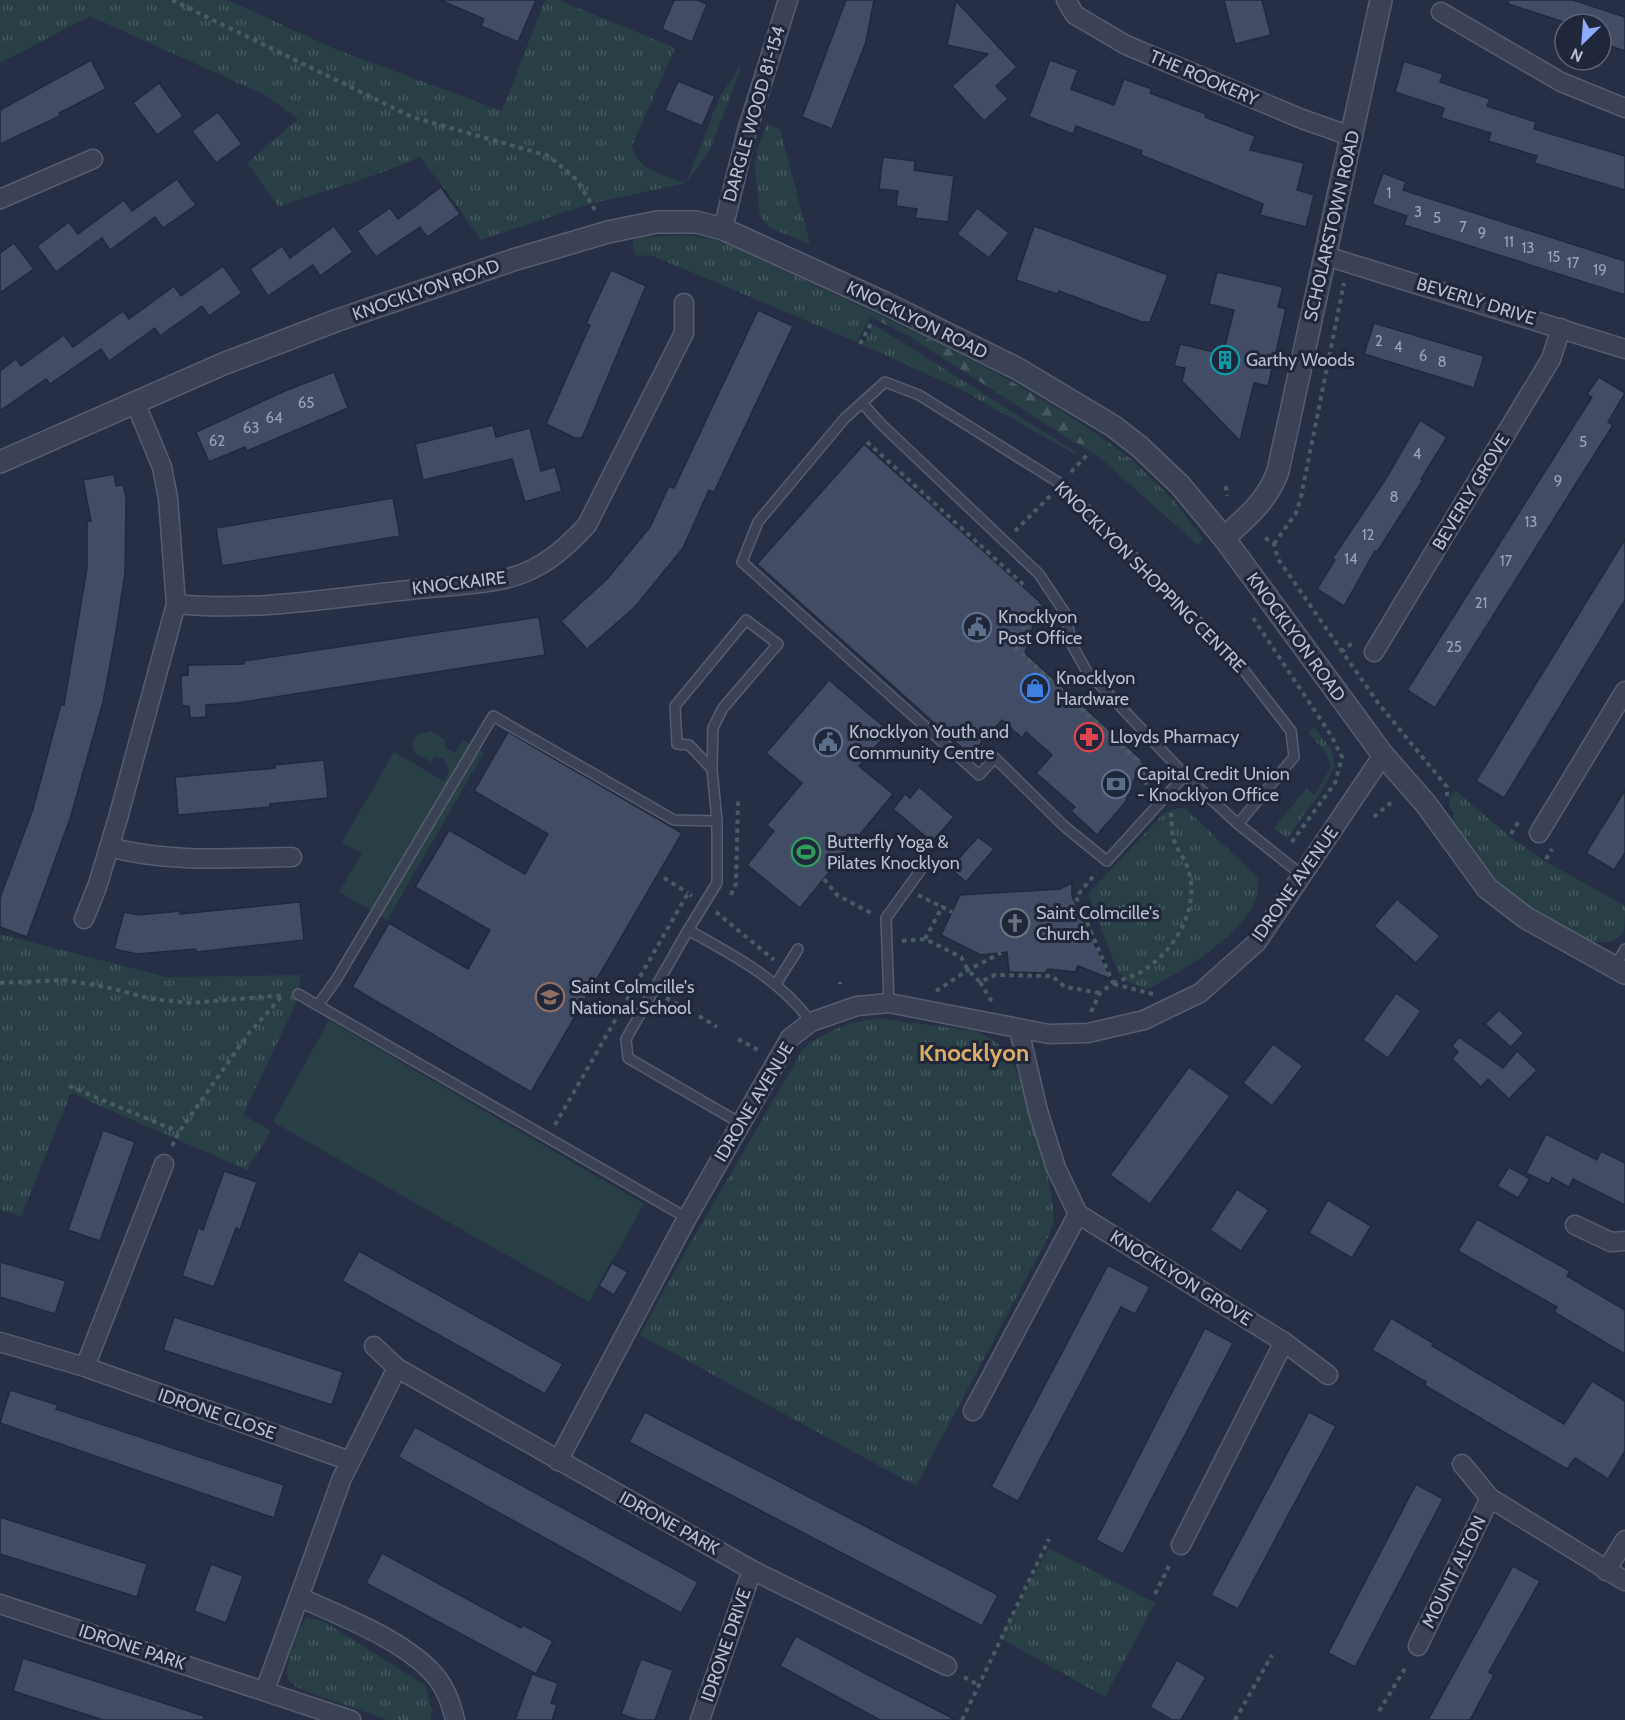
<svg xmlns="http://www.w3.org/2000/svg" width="1625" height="1720" viewBox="0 0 1625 1720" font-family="Cabin,sans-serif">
<defs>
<pattern id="grass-tufts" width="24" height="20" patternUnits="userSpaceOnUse" patternTransform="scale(1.5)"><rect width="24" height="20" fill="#293f46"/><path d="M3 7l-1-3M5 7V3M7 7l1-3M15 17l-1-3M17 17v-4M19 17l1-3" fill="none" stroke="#465960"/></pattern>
<pattern id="forest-firs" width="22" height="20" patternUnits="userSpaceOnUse" patternTransform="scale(1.5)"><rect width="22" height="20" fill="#293f46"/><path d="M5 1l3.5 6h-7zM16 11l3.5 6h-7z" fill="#465960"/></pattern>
</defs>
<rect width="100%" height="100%" fill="#262f45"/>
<g fill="url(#grass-tufts)">
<path d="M0,0H228L335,49L502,111L545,0H559L675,48L632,146C639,172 663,175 686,183L720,97L740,66V71L710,150L686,183L593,203L480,240L463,214L420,157C376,177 325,190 279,207L247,163L298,119L265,95L90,16L0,63Z"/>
<path d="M767,124L780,129L810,244L770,228L760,216L755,167L757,150Z"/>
<path d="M685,235L713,239L738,249L883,317L881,322L871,317L857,342L653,256L635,255L632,238Z"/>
<path d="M873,326H876L1076,452L1075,454L962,390L863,345Z"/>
<path d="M1072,441L1132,460L1173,499L1203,539L1198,545L1098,456Z"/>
<path d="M1314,727L1331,749L1335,765L1319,795L1287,838L1274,828L1306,789L1315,795L1331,767L1327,754L1309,733Z"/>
<path d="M1456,791L1509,836L1545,861L1625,906C1625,914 1625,927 1623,933C1599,966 1516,900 1496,880C1479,862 1466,840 1452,820L1454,814L1449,806L1450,797Z"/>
<path d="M1178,808L1186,809L1257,877C1270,921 1180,973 1147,989L1128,982L1118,972L1088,894L1164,813Z"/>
<path d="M0,934L166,977L301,975L297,1001L243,1115L271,1131L247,1170L71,1093L21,1216L0,1210Z"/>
<path d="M875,1018L975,1031C990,1037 1002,1044 1011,1059C1024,1081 1054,1189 1054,1214C1054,1228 1046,1242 1040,1253L916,1486L640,1335L684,1254L803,1049C824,1031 848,1023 875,1018Z"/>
<path d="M1049,1548L1155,1603L1105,1697L1000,1638Z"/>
<path d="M307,1617L323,1621L425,1685L432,1710L430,1720H388L300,1689C294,1685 289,1683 287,1676C285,1665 299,1623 307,1617Z"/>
</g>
<path fill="url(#forest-firs)" d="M883,317C971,359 1055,400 1132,460L1072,441L909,336L881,322Z"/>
<g fill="#293f46">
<path d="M431,731L445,740V747L455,753L463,740L484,753L387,920L339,892L362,854L342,842L394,752L444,781L449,771L444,759L434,757L431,762L415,753L412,743L416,735Z"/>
<path d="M329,1020L644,1204L589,1302L273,1122Z"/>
</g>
<g fill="#434c65" stroke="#22293c" stroke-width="1.5">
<path d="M440,0H536L518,42L481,26L484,19Z"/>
<path d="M674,0H697L707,4L692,42L662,29Z"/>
<path d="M846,0H874L866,42L832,129L802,117Z"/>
<path d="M1224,0H1262L1271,35L1235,44Z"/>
<path d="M1509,0H1573L1625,17V51L1601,43V24H1570L1508,4Z"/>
<path d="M956,1L1017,67L996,86L1008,99L984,121L952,86L988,54L947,45Z"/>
<path d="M91,60L106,89L59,113L60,116L0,144V110Z"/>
<path d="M1050,60L1078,70L1071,89L1114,105L1124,79L1152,89L1150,93L1206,114L1205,117L1255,136L1250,150L1304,163L1297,190L1314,195L1306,227L1260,215L1263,204L1141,155L1142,151L1076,126L1073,134L1029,117Z"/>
<path d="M1404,61L1443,74L1440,82L1490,99L1487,106L1536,122L1534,129L1625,156V190L1534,163L1537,156L1488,141L1491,133L1441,118L1444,108L1395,92Z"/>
<path d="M678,81L715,96L702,126L665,110Z"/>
<path d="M159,83L183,116L157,135L133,103Z"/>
<path d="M218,112L242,144L216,163L192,131Z"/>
<path d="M883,157L915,161L914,170L954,176L948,222L915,218L917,209L896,206L898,191L879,189Z"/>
<path d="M1383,173L1406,182L1403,190L1625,261V295L1404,225L1407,216L1372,204Z"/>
<path d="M177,179L196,205L163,228L155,217L110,250L102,238L56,272L37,246L69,222L78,234L124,200L132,211Z"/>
<path d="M441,187L460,214L427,237L420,227L376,257L357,231L390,208L398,219Z"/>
<path d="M977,208L1009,233L989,258L957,234Z"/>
<path d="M334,226L353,252L320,276L313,265L268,296L250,269L282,246L290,258Z"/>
<path d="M1034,226L1168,275L1150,322H1142L1059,291L1057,294L1016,280Z"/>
<path d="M14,243L34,269L0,293V253Z"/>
<path d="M223,266L242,293L209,316L202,306L160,336L155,328L109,361L101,349L50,384L46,379L0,411V371L16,359L21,366L64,335L73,347L123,311L129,319L174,286L181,296Z"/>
<path d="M611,270L646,286L582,438H575L546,424L590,325L586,324Z"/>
<path d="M1217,272L1283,287L1278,307L1286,309L1268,386L1254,383L1240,441L1182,381L1185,368L1174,366L1180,344L1223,354L1234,310L1209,304Z"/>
<path d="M758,310L793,326L714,492L709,490L683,548L635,607L587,649L561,621L607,579L650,527L669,486L674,488Z"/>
<path d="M1374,323L1484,356L1474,388L1364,354Z"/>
<path d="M334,372L348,408L247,451L245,447L209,462L196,432L287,390Z"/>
<path d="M1599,377L1625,393L1608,422L1613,425L1435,708L1407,690L1592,397L1587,394Z"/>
<path d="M1420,420L1447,437L1421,479L1423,480L1377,552L1375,551L1344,606L1317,589L1335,560L1332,559L1385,480Z"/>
<path d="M493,425L496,437L530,428L541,471L555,467L562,491L525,502L512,459L423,480L415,444Z"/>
<path d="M864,444L1040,602L1025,653L1142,760L1125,803L1097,835L1071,811L1075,807L1036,773L1052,755L1026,732L1022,738L1002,720L970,755L757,564Z"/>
<path d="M114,474L116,486L123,485L126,497L125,573L115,638L103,702L70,819L27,937L0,927V898L33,809L61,704L64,705L87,568V521H91L83,480Z"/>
<path d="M393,498L400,536L222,566L216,528Z"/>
<path d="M1625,539V600L1504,798L1476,781Z"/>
<path d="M539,617L545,655L237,703L206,705V717L190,718L189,706H182L181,676L188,675V665L244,664V661Z"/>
<path d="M829,680L889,731L859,766L893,794L800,908L747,865L774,831L767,825L802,783L766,753Z"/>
<path d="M508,732L682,833L531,1092L352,987L389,923L468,969L490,930L415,887L449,830L525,874L548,834L474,791Z"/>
<path d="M324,760L328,798L270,804V807L178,815L175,777L275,768V765Z"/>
<path d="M919,787L954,817L932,842L893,809L905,794L910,798Z"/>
<path d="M1625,790V853L1614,870L1586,853Z"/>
<path d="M978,837L994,849L966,882L952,870V866Z"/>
<path d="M1072,883V896L1111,979L1078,966L1075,972L1048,969L1045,973L1009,972L1007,952L981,955L941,935L960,895L1060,889Z"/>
<path d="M1397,899L1440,936L1416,963L1374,926Z"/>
<path d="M300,902L304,940L196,952V949L137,954L114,949L124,912L139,915L180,911V914Z"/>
<path d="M1396,993L1421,1011L1388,1058L1363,1040Z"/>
<path d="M1499,1010L1524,1033L1511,1047L1485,1024Z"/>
<path d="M1459,1037L1503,1068L1517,1051L1537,1070L1509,1099L1488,1079L1481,1087L1452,1059L1458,1052L1452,1046Z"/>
<path d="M1273,1044L1303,1066L1272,1106L1243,1083Z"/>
<path d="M1189,1067L1230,1096L1150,1204L1110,1175Z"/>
<path d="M103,1130L135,1142L100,1241L68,1230Z"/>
<path d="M1546,1134L1597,1160L1601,1151L1625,1163V1205L1573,1179L1569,1187L1552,1178L1549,1184L1526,1173Z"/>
<path d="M1509,1167L1530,1179L1518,1198L1497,1186Z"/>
<path d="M224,1171L257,1182L240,1230L236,1228L214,1287L182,1276L198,1228L203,1230Z"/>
<path d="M1237,1189L1269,1210L1241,1251L1210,1230Z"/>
<path d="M1328,1200L1371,1226L1352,1258L1309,1233Z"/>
<path d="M1477,1219L1570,1271L1567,1276L1625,1310V1354L1554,1312L1557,1307L1458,1251Z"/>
<path d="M359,1251L563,1364L545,1394L342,1281Z"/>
<path d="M0,1262L66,1281L55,1314L0,1297Z"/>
<path d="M612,1263L628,1272L614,1295L599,1286Z"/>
<path d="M1108,1265L1150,1287L1135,1314L1121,1307L1018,1501L991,1487Z"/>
<path d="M174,1317L343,1372L332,1405L163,1350Z"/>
<path d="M1391,1318L1433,1343L1432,1346L1564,1424L1592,1381L1625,1401V1451L1608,1479L1575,1458L1567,1469L1424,1385L1426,1382L1372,1350Z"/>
<path d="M1205,1328L1233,1343L1123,1554L1096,1540Z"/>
<path d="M10,1390L58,1405L56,1409L284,1485L274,1518L0,1423Z"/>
<path d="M645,1412L998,1595L982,1626L629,1442Z"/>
<path d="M1309,1412L1336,1426L1238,1609L1211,1595Z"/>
<path d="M415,1427L698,1582L681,1613L398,1457Z"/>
<path d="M1416,1484L1443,1499L1355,1667L1328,1653Z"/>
<path d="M0,1517L147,1564L137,1597L0,1554Z"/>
<path d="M382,1553L521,1628L523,1625L553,1641L536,1674L366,1583Z"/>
<path d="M211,1564L243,1576L226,1623L194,1611Z"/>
<path d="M1513,1566L1540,1581L1489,1672L1494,1675L1470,1720H1428Z"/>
<path d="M796,1636L870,1676L956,1720H880L780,1666Z"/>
<path d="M23,1658L204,1716L203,1720H103L13,1691Z"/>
<path d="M641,1659L673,1670L655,1720H638L621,1714Z"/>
<path d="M1177,1660L1206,1677L1181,1720H1172L1150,1707Z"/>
<path d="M532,1674L558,1683L551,1703L557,1705L552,1720H515Z"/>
</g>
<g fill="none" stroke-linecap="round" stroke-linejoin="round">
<g stroke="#575d6f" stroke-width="12">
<g id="service">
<path d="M862,403L881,424L1039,574L1065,613L1072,645L1086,670L1185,775"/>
<path d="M1238,824L1294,757L1291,731L1236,660L1061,484L919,395L885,382L845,418L758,522L742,562L979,775L995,758L1064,826L1107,861L1185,775L1238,824L1303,876"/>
<path d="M688,930L717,883V821L712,769L689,745L677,744L675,706L746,620L778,644L723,708L713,728L712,769"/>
<path d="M1614,968L1625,949"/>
<path d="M776,984L798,949"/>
<path d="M298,994L687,1218"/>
<path d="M889,1003L886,918L920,871"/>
<path d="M318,1005L336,980L493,716L674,820L717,821"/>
<path d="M740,1123L628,1058L626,1039L688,930C733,955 780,979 811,1022"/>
</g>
</g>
<g stroke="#575d6f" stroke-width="21">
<g id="minor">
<path d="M1066,0L1075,15L1126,45L1302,119L1353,137"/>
<path d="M1441,12L1561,82L1625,108"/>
<path d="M0,199L93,159"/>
<path d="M723,229L747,131L788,0"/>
<path d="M1326,256L1625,349"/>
<path d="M176,604C254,612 331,598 409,590C438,586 481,586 509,578C542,569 564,550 587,525L684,333V303"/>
<path d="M1374,652L1551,359L1561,328"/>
<path d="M1539,833L1625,691"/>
<path d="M109,847C168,863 231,858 292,857"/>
<path d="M84,919L97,887L118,818L176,604L168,498L162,467L135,402"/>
<path d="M1019,1030L1038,1111L1056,1168L1078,1214L1284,1342L1181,1545"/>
<path d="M164,1164L85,1367L350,1461"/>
<path d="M1575,1225L1611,1242L1625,1241"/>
<path d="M0,1342L85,1367"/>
<path d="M1284,1342L1328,1375"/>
<path d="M374,1346L397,1368L752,1570L947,1666"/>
<path d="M397,1368L342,1478L299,1597C341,1616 399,1638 431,1671C445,1685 451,1702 455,1720"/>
<path d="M973,1411L1078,1214"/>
<path d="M558,1461L687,1218L790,1038L811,1022L857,1006L889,1003L1049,1034L1088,1033L1144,1020L1200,993L1257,942L1383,755"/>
<path d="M1462,1464L1490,1498L1625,1581"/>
<path d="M1606,1571L1625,1540"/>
<path d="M0,1604L351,1720"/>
<path d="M1418,1646L1490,1498"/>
<path d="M265,1690L299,1597"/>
<path d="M700,1720L752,1570"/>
</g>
</g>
<g stroke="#575d6f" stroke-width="24">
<g id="tertiary">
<path d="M0,462L223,364L338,320L513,260L608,232L657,222H696L723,229L885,303L1018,369L1113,426L1140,447L1180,485L1224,538L1383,755L1426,804L1487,888L1526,918L1625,973"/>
<path d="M1224,538C1246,518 1268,500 1278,471L1381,0"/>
</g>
</g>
<g stroke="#475c62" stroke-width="4" stroke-dasharray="4.5 4.5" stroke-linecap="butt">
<path d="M172,0L412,117L549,156L577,180L595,210"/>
<path d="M860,344L873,320"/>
<path d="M867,442L1024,585"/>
<path d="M1071,472L1088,454"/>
<path d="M1226,486L1227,496"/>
<path d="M1015,531L1050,496"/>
<path d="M1265,538L1274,544L1278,559L1378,703L1447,787V797"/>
<path d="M1274,544L1296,513L1301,497L1344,283"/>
<path d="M1253,618L1331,735L1342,757L1335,783L1291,843"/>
<path d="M1008,641L1140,763L1148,789"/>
<path d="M1014,646L1029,617L1040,604"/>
<path d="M1341,652L1355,641"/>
<path d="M1374,817L1389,804L1396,802"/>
<path d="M1511,834L1519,821"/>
<path d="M1546,859L1552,849"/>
<path d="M664,878L688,893"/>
<path d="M824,879L837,895L873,914"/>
<path d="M731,895L736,883L738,801"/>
<path d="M918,895L942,907"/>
<path d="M716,912L774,960"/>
<path d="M925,939L942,907L952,912"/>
<path d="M902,941L925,939L961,957L968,970L980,982L995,975L1052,976L1065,987L1100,993"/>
<path d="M840,982V984"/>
<path d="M980,982L992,1002"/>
<path d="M0,983L64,980L106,987L152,999L191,1003L285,995"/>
<path d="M1113,983C1121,980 1131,977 1139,973C1174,953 1201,909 1188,869C1185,859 1177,850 1174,840C1171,832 1172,821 1171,813"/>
<path d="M1114,984L1153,994"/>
<path d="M936,991L968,970L1001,953"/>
<path d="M666,998L681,1006"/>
<path d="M1091,1012L1100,993L1113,983L1076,897L1096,873"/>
<path d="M699,1016L717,1027"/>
<path d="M738,1039L760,1051"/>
<path d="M69,1086L179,1132"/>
<path d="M555,1125L688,893L692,896"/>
<path d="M172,1146L179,1132L249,1033L283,995"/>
<path d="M1155,1594L1169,1566"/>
<path d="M964,1677L977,1684"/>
<path d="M1379,1711L1406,1667"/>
<path d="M962,1720L1049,1539"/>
<path d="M1235,1720L1272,1655"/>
</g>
<use href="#service" stroke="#3b4255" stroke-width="9"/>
<use href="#minor" stroke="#3b4255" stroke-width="18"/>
<use href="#tertiary" stroke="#3b4255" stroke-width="21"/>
</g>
<defs>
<g id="building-ring" transform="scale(1.5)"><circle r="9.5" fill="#20273a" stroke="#0f9aa8" stroke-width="1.5"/><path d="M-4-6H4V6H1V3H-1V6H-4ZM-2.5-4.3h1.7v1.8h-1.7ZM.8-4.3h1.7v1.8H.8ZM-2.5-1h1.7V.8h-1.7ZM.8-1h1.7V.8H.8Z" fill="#0f9aa8"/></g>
<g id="civic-ring" transform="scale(1.5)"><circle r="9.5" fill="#20273a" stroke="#5c6f8a" stroke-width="1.5"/><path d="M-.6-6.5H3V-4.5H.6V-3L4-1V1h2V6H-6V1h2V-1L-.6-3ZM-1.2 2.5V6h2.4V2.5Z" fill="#5c6f8a"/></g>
<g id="shop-ring" transform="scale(1.5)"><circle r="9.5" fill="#20273a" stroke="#3f7fe0" stroke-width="1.5"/><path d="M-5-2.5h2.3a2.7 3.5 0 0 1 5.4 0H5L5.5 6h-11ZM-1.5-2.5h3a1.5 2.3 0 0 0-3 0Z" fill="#3f7fe0"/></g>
<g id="pharmacy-ring" transform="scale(1.5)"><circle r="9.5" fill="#20273a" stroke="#e0444e" stroke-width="1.5"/><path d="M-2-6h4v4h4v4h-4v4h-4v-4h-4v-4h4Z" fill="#e0444e"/></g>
<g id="bank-ring" transform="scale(1.5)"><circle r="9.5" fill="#20273a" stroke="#5c6f8a" stroke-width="1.5"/><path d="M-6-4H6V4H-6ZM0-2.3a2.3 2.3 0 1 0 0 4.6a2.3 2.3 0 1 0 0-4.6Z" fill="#5c6f8a"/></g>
<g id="stadium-ring" transform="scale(1.5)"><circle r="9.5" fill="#20273a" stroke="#2e9e5b" stroke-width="1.5"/><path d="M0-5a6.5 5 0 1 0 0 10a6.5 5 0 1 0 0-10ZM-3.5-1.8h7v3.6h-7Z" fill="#2e9e5b"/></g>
<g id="church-ring" transform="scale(1.5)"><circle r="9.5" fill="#20273a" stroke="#6b7280" stroke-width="1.5"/><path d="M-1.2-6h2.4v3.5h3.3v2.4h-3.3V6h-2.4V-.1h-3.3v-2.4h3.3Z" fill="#6b7280"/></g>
<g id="school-ring" transform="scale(1.5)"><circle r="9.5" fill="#20273a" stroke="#8d6e63" stroke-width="1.5"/><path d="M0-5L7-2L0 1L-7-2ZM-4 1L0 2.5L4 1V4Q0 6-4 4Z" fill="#8d6e63"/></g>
</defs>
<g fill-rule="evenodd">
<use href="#building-ring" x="1225" y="360"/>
<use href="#civic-ring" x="977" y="627"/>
<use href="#shop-ring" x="1035" y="688"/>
<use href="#pharmacy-ring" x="1089" y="737"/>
<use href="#civic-ring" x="828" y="742"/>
<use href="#bank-ring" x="1116" y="784"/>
<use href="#stadium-ring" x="806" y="852"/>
<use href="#church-ring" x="1015" y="923"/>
<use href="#school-ring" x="550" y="997"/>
</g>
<g text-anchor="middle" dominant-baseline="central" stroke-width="6" stroke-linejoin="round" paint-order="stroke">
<g font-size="15" fill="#9ca2b4">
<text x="1389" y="193">1</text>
<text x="1418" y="212">3</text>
<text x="1437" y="218">5</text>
<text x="1463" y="227">7</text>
<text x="1482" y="233">9</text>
<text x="1509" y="242">11</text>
<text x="1528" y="248">13</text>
<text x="1554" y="257">15</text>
<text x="1573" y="263">17</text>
<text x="1600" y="270">19</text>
<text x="1379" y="341">2</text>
<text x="1398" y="347">4</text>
<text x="1423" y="356">6</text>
<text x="1442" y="362">8</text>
<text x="306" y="403">65</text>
<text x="274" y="418">64</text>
<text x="251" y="428">63</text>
<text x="217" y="441">62</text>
<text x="1583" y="442">5</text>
<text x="1417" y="454">4</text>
<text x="1558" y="481">9</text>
<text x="1394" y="497">8</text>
<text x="1531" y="522">13</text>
<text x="1368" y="535">12</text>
<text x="1351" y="559">14</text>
<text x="1506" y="561">17</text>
<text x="1481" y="603">21</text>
<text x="1454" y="647">25</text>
</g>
<g font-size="18" fill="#b9bece" stroke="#20273a">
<text transform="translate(1204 78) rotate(23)">THE ROOKERY</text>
<text transform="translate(754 114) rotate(-74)">DARGLE WOOD 81-154</text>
<text transform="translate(1332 226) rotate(-77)">SCHOLARSTOWN ROAD</text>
<text transform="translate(426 290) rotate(-19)">KNOCKLYON ROAD</text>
<text transform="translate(1476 301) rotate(17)">BEVERLY DRIVE</text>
<text transform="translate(917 320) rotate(26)">KNOCKLYON ROAD</text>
<text transform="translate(1471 492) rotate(-59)">BEVERLY GROVE</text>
<text transform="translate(1150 577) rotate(45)">KNOCKLYON SHOPPING CENTRE</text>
<text transform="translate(459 583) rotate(-7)">KNOCKAIRE</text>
<text transform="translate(1296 637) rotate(54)">KNOCKLYON ROAD</text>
<text transform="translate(1295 884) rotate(-55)">IDRONE AVENUE</text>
<text transform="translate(754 1102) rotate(-59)">IDRONE AVENUE</text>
<text transform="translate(1181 1278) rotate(32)">KNOCKLYON GROVE</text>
<text transform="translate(217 1414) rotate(19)">IDRONE CLOSE</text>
<text transform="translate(669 1523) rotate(29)">IDRONE PARK</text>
<text transform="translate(1454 1572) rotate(-64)">MOUNT ALTON</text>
<text transform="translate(726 1645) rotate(-71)">IDRONE DRIVE</text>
<text transform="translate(132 1647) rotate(18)">IDRONE PARK</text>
</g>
<g font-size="18" fill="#b9bece" stroke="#20273a" text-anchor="start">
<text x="1246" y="360">Garthy Woods</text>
<text x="998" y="617">Knocklyon<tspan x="998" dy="21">Post Office</tspan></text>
<text x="1056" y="678">Knocklyon<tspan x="1056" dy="21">Hardware</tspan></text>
<text x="849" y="732">Knocklyon Youth and<tspan x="849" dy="21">Community Centre</tspan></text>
<text x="1110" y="737">Lloyds Pharmacy</text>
<text x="1137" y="774">Capital Credit Union<tspan x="1137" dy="21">- Knocklyon Office</tspan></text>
<text x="827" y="842">Butterfly Yoga &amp;<tspan x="827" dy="21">Pilates Knocklyon</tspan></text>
<text x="1036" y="913">Saint Colmcille's<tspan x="1036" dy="21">Church</tspan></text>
<text x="571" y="987">Saint Colmcille's<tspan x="571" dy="21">National School</tspan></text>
</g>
<g font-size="24" font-weight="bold" fill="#dbaa66" stroke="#20273a">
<text x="974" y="1052">Knocklyon</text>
</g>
</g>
<g transform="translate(1583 42) rotate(205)"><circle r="28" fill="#20273a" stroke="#5d6375" stroke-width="1.5"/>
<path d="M0-4.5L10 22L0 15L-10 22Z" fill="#8faafc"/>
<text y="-9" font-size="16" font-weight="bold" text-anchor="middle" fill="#b9bece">N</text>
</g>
</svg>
